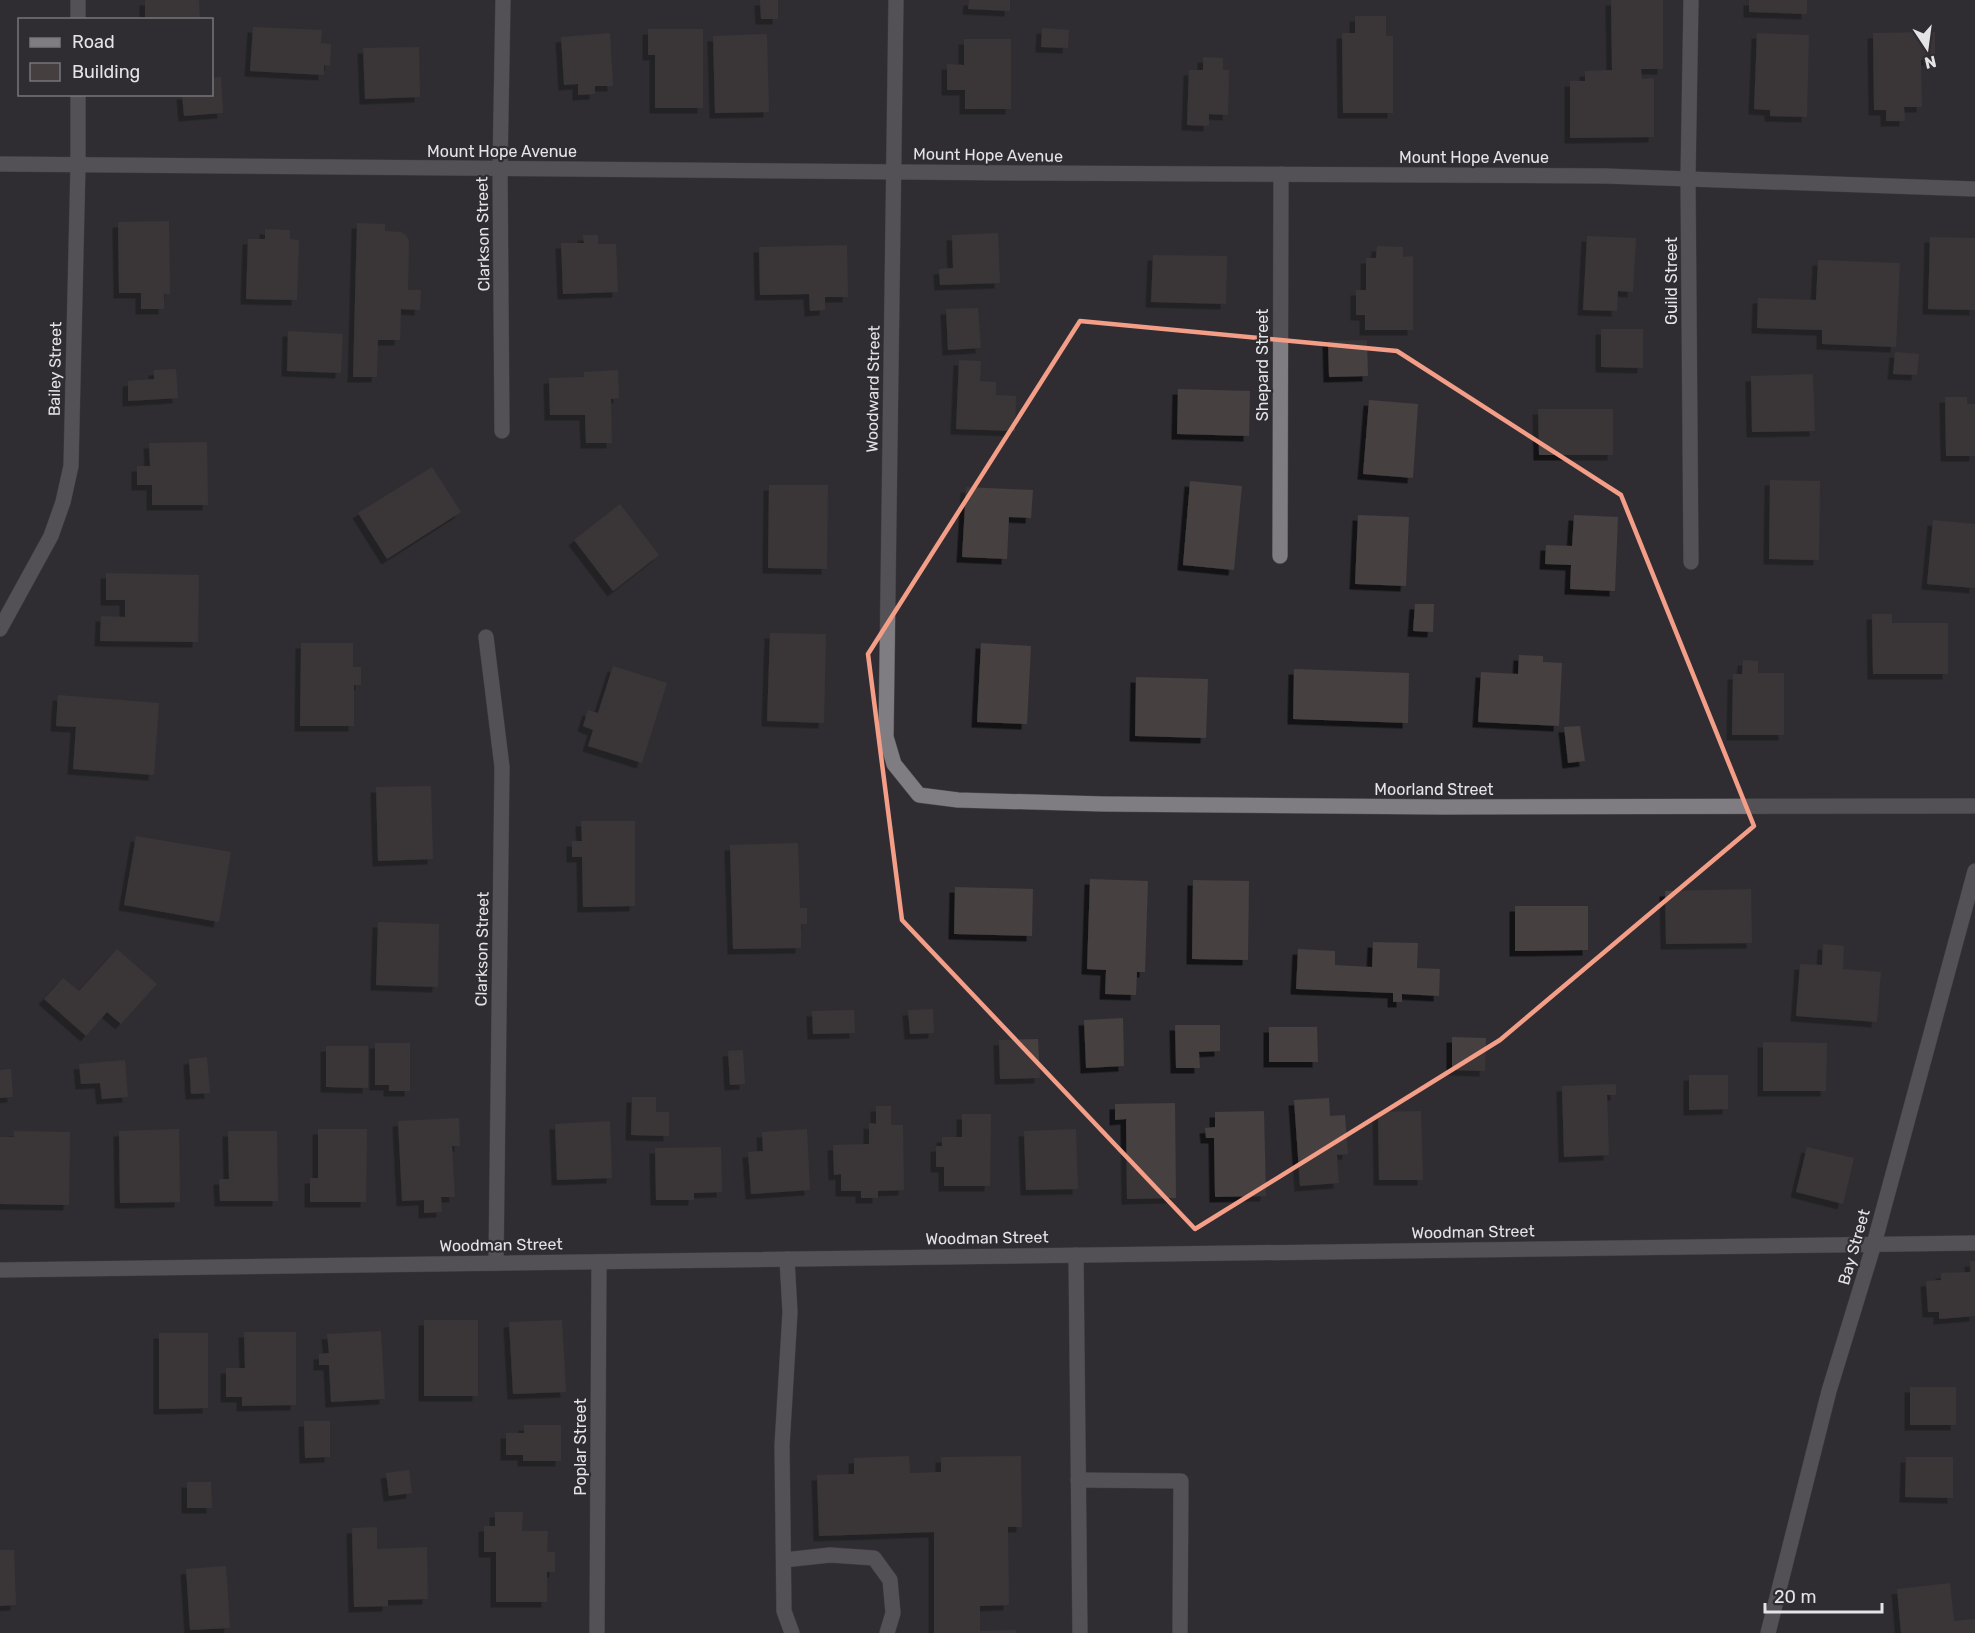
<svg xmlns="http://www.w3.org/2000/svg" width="1975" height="1633" viewBox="0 0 1975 1633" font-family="Rubik,sans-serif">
<defs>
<filter id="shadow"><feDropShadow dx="-5.5" dy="5.5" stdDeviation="0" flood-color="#0009"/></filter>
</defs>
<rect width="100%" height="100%" fill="#2f2d32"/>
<g fill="#463f3f" filter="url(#shadow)">
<path d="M145,0H199L200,20H145Z"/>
<path d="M760,0H778V19H761Z"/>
<path d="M969,0H1010V11L968,9Z"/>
<path d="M1611,0H1663V69H1641L1642,79L1654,78V137L1570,138V81H1585V71L1612,70Z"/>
<path d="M1749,0H1807V14L1749,12Z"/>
<path d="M1355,16H1386V36H1393V113H1343L1342,33H1355Z"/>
<path d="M253,27L322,30L321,43L331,44L330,66L324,65V75L250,71Z"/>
<path d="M1042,28L1069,30L1068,48L1041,47Z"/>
<path d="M648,29H703V108H655V55H648Z"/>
<path d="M1935,32V60H1921L1922,107H1904L1905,121H1886V110H1874L1873,33Z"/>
<path d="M610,33L613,86H595V94L578,95V84L564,85L561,37Z"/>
<path d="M1757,33L1809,35L1807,117L1770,116V110L1754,109Z"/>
<path d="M767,34L769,112L715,113L713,36Z"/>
<path d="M964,39H1011V109H965V90H947V64L964,65Z"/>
<path d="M419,47L420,97L365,99L363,48Z"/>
<path d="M1203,57L1223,58V70H1229L1228,115L1209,114V126L1187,125L1189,70H1203Z"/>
<path d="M221,77L223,113L184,116L182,94H212V78Z"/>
<path d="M169,221L170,294H164V309H141V293H119L118,222Z"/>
<path d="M357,223L385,224V231L401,232L406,235L409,240L408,290H421L420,310L401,309L400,340H378L377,377H353Z"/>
<path d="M265,229L290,230V239L299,240L297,300L246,299L248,239H265Z"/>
<path d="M998,233L1000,283L940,285L939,269L953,268L952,235Z"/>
<path d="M583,235H598V244H616L618,292L563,294L561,243H584Z"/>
<path d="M1587,236L1636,238L1633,292L1618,291L1617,311L1583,310Z"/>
<path d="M1930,237L1975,238V310L1928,309Z"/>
<path d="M847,245L848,297H825V310L810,311L809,294L760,295L759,247Z"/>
<path d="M1377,246L1403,247V257L1413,256V330H1365V315H1356V290H1366V258H1376Z"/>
<path d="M1153,255L1227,256L1226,304L1151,302Z"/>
<path d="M1818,260L1900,263L1896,347L1822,344V330L1757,328L1758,298L1816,300Z"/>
<path d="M978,308L981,348L948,350L946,309Z"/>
<path d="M1601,329H1643V368L1601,367Z"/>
<path d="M288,331L343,334L341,373L287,371Z"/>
<path d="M1367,340L1368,376L1329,377L1328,341Z"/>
<path d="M1895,352L1919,354L1917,375L1893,374Z"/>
<path d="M959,360L981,361L980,381L996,382V395L1016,396L1015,431L956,429Z"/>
<path d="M176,369L178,398L128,401V381L154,379V370Z"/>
<path d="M618,370L619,398L611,399L612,443H586L585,415H550L549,378L584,377V372Z"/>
<path d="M1813,374L1815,431L1752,432L1751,376Z"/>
<path d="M1178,389L1250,391L1249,436L1177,434Z"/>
<path d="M1945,397H1967V404H1975V456H1946Z"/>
<path d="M1369,400L1418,404L1413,478L1363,474Z"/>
<path d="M1538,409H1613V455H1539Z"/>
<path d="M207,442L208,505H152V485H137V466H150L149,443Z"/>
<path d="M432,467L461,512L387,559L358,513Z"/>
<path d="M1770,480L1820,481L1819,560L1769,559Z"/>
<path d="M1190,481L1242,486L1234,570L1183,565Z"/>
<path d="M769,485H828L827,569L768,568Z"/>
<path d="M966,487L1033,490L1031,518L1009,517L1007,559L962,557Z"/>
<path d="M620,504L659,555L613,591L574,540Z"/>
<path d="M1358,515L1409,517L1406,586L1355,584Z"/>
<path d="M1574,515L1618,517L1615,591L1570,589L1571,565L1545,564L1546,545L1572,546Z"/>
<path d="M1933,520L1975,524V588L1927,584Z"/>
<path d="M106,573L199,575L198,642L100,641L101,616L125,617V600H106Z"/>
<path d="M1415,604H1434L1433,632L1413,631Z"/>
<path d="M1872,614H1892V623H1948V674H1873Z"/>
<path d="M770,633L826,634L824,723L767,721Z"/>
<path d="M301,643H353V667H361V685H354V726H300Z"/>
<path d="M981,643L1031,646L1027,724L977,722Z"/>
<path d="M1519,655L1543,656V662L1562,663L1559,726L1478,722L1481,672L1518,674Z"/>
<path d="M1743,660L1758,661V673H1784V735H1732L1733,674H1742Z"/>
<path d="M613,666L667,683L642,763L588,746L593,730L583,726L588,710L598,713Z"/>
<path d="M1294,669L1409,673L1408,723L1293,719Z"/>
<path d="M1136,677L1208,679L1206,738L1135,736Z"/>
<path d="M58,695L159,703L154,775L73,769L76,727L56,726Z"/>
<path d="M1580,726L1585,761L1568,763L1564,727Z"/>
<path d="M431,786L433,859L378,861L376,787Z"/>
<path d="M581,821H635V906L583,907L582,857H572V841H582Z"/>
<path d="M136,836L231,852L219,922L124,905Z"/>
<path d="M798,843L800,908H807V924H801V948L733,949L730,845Z"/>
<path d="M1090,879L1148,881L1145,972H1137L1136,995L1105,994L1106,970L1087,969Z"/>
<path d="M1193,880L1249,881L1248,960L1192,959Z"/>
<path d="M955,887L1033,889L1032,936L954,934Z"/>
<path d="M1751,889L1752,943L1666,944L1665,891Z"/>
<path d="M1515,906H1588V950L1515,951Z"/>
<path d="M378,922L439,924L438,987L376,985Z"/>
<path d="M1373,942L1418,943L1417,968L1440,969L1439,996L1402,994V1002H1393V993L1296,989L1298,949L1335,951V965L1372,967Z"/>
<path d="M1823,944L1844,946L1843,969L1881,972L1877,1022L1796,1016L1800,964L1822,965Z"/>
<path d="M117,949L157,984L121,1024L107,1012L86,1036L44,999L63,978L79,991Z"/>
<path d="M933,1009L934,1033L910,1034L908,1010Z"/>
<path d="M854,1010L855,1033L813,1034L812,1011Z"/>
<path d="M1123,1018L1124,1066L1086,1068L1084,1020Z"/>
<path d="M1175,1025H1220V1051L1199,1052L1200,1068H1176Z"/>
<path d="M1269,1027H1317L1318,1062H1269Z"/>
<path d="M1452,1037L1486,1038L1485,1071L1452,1070Z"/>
<path d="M1038,1039L1040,1078L1000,1079L999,1040Z"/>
<path d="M1763,1042L1827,1043L1826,1091H1763Z"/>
<path d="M375,1043H410V1091H389V1085H375Z"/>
<path d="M326,1046H368V1088L326,1087Z"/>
<path d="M743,1050L745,1084L730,1085L728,1051Z"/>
<path d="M207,1057L210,1093L191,1094L189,1059Z"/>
<path d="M125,1060L128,1097L102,1099L100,1083L81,1084L79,1064Z"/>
<path d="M11,1069L13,1097L0,1098V1070Z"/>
<path d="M1689,1075H1728V1109L1689,1110Z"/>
<path d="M1616,1084V1095H1607L1609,1155L1564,1157L1562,1086Z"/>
<path d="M632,1097H656V1112H669V1136L631,1135Z"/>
<path d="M1329,1098L1330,1116L1345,1115L1348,1154L1337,1155L1339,1183L1300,1186L1294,1100Z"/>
<path d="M1175,1103L1176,1198L1127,1199L1126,1119L1115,1120V1104Z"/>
<path d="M876,1106H891V1125H903L904,1190L878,1191V1198H861V1191H841V1174L834,1175L833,1145L869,1144V1123L876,1124Z"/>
<path d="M1264,1111L1266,1196L1215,1197L1214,1138H1206L1205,1128L1215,1127V1112Z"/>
<path d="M1421,1111L1423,1180H1379L1378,1112Z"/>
<path d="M962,1114H991L990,1186H944V1167H936V1146H942V1137H962Z"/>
<path d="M459,1118L460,1146H452L455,1197H441L442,1212L424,1213V1200L402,1201L398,1121Z"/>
<path d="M610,1121L612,1178L557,1180L555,1124Z"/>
<path d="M179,1129L180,1202L120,1203L119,1131Z"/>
<path d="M318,1129H367L366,1202H310V1178H318Z"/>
<path d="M807,1129L810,1190L751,1194L748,1152L763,1151L762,1132Z"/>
<path d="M1076,1129L1078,1189L1026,1190L1024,1131Z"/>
<path d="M14,1131L70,1132L69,1205L0,1204V1137H14Z"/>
<path d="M228,1131H277L278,1201H220L219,1179H229Z"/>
<path d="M721,1147L722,1192L694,1193V1200H656L655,1148Z"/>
<path d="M1807,1147L1854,1158L1843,1204L1796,1192Z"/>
<path d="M1970,1261H1975V1316L1939,1319V1312H1928L1926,1281L1941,1280V1273L1971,1272Z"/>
<rect x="424" y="1320" width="54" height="76"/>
<path d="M562,1320L566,1392L513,1394L509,1322Z"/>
<path d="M381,1331L385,1399L331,1402L329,1365H319V1354L329,1353L327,1334Z"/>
<path d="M244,1332H296V1405L242,1406V1397H226V1368H245Z"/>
<path d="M159,1333H208V1408L159,1409Z"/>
<rect x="1910" y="1387" width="46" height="38"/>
<path d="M304,1421H330V1457L305,1458Z"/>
<path d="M524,1425H561V1461H523V1455H506V1433H524Z"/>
<path d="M909,1456L910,1473L941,1472V1457L1021,1456L1022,1527H1008L1009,1605L980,1606V1631L1016,1630V1633H934V1532L819,1536L817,1475L854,1474V1458Z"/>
<path d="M1906,1457H1953V1498L1905,1497Z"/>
<path d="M409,1470L412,1493L389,1496L386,1473Z"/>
<path d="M187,1482H211L212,1508H187Z"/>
<path d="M495,1512H523L522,1531H548L547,1552H555V1572H547V1602H496V1552H484V1526H495Z"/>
<path d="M377,1527V1549L427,1547L428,1599L388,1600V1606L354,1607L352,1528Z"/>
<path d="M0,1550H14L16,1605L0,1606Z"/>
<path d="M226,1566L230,1628L190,1630L186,1569Z"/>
<path d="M1950,1583L1954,1621L1975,1619V1633H1901L1897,1589Z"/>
</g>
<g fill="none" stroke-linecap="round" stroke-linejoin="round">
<g stroke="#4c4b4e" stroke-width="16">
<g id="lane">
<path d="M1076,1255L1080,1633"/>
<path d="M787,1259L790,1312L782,1446L784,1611L792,1633"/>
<path d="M1078,1480L1181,1481L1180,1633"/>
<path d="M784,1560L830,1555L874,1558L890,1580L893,1613L887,1633"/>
</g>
</g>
<g stroke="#4c4b4e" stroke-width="16">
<g id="street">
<path d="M78,0V20"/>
<path d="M896,0L886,737L894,764L919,795L958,800L1103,804L1442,807L1975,806"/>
<path d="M502,431L500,169L503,0"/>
<path d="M1280,556L1281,174"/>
<path d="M1691,562L1688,178L1691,0"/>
<path d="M0,629L51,536L63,502L71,466L78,165V94"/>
<path d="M486,637L502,767L496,1263"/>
<path d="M0,1270L1975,1243"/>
<path d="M597,1633L599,1262"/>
</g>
</g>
<g stroke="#4c4b4e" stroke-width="16">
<g id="secondary">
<path d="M0,164L1030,173L1606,176L1975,189"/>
<path d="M1768,1633L1829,1391L1874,1244L1975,871"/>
</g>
</g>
<use href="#lane" stroke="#7f7c82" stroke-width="15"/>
<use href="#street" stroke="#7f7c82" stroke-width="15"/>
<use href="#secondary" stroke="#7f7c82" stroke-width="15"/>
</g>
<path d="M0 0H1975V1633H0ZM1080,321L1397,351L1621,495L1754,826L1500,1040L1195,1229L902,920L868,654Z" fill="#2f2d32" fill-opacity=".55" fill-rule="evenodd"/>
<path fill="none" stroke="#f49e88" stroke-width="4.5" stroke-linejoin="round" d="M1080,321L1397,351L1621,495L1754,826L1500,1040L1195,1229L902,920L868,654Z"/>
<g text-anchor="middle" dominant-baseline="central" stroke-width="4.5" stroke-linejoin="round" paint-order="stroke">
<g font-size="16" fill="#e4e3e6" stroke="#2f2d32">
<text x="502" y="151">Mount Hope Avenue</text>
<text transform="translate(988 155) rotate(1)">Mount Hope Avenue</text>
<text x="1474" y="157">Mount Hope Avenue</text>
<text transform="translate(483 234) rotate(-91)">Clarkson Street</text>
<text transform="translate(1671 281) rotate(-90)">Guild Street</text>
<text transform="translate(1262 365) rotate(-90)">Shepard Street</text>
<text transform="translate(55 369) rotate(-89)">Bailey Street</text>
<text transform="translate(873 389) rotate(-89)">Woodward Street</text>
<text x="1434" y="789">Moorland Street</text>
<text transform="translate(482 949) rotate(-89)">Clarkson Street</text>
<text transform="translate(1473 1232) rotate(-1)">Woodman Street</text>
<text transform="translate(987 1238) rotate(-1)">Woodman Street</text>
<text transform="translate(501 1245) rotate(-1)">Woodman Street</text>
<text transform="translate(1854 1247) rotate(-74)">Bay Street</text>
<text transform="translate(580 1447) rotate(-90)">Poplar Street</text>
</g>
</g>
<rect x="18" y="18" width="195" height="78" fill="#2f2d32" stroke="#77767a" stroke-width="1.5"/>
<rect x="30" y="38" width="30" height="9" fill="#7f7c82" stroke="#77767a" stroke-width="1.5"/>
<text x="72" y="48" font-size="18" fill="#e4e3e6">Road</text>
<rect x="30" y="63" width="30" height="18" fill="#463f3f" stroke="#77767a" stroke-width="1.5"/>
<text x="72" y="78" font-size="18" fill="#e4e3e6">Building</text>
<g transform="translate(1927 48) rotate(167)" stroke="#2f2d32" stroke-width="4.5" paint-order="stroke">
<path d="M0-4.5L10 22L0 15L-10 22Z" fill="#e4e3e6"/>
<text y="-9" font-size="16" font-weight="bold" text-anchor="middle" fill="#e4e3e6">N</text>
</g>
<path d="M1765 1603v9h117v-9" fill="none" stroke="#e4e3e6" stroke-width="3"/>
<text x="1774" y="1603" font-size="18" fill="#e4e3e6" stroke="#2f2d32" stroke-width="4.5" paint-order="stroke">20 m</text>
</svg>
